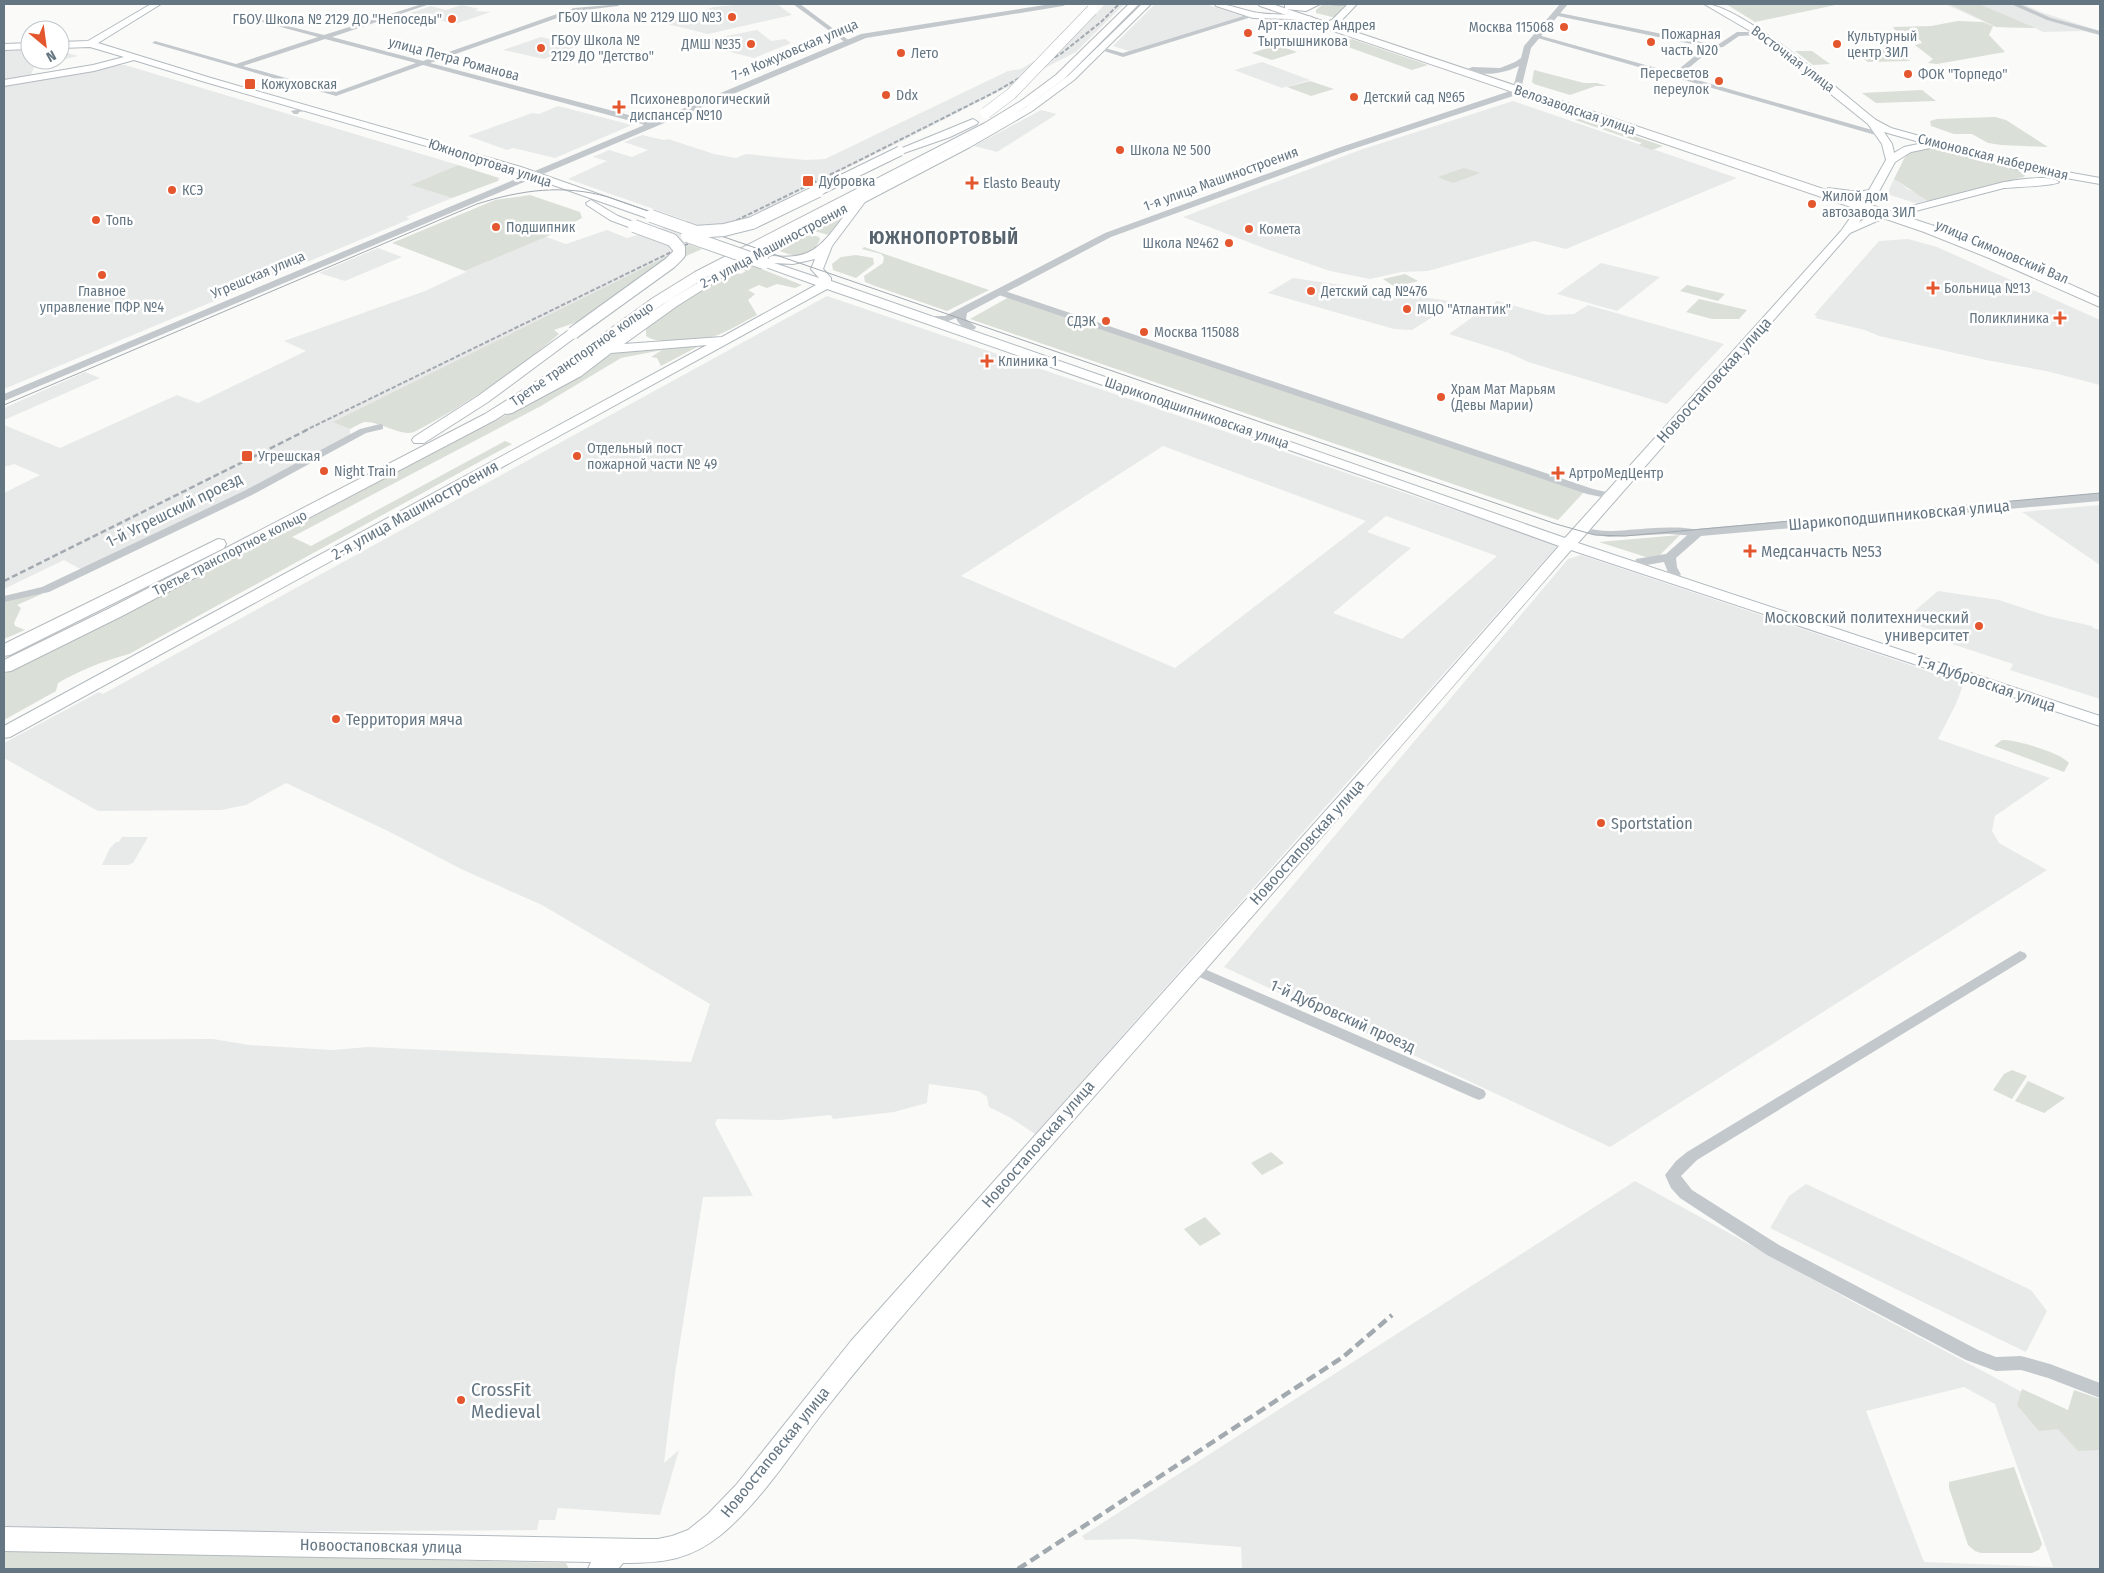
<svg xmlns="http://www.w3.org/2000/svg" width="2104" height="1573" viewBox="0 0 2104 1573" font-family="'Fira Sans Condensed',sans-serif">
<rect width="100%" height="100%" fill="#fafaf8"/>
<g fill="#e8e9e9" fill-rule="evenodd">
<path d="M747,4H777L792,15L708,34L667,24L713,7Z"/>
<path d="M1105,4H1124L1076,52L902,141L334,422L350,429V436L248,491L84,571L64,560L4,589V493L40,475L14,464L4,467V425L60,448L177,395L198,403L306,351L284,341L425,291L466,272L465,271L546,237L566,244L607,230L627,238L688,221L568,179L607,161L593,157L609,150L632,157L648,150L624,142L642,135L664,140L668,139L714,154L736,158L746,154L805,160L825,159L1008,71L1021,69L1064,43L1084,27Z"/>
<path d="M1155,4H1205L1243,16L1129,51L1113,46Z"/>
<path d="M1945,4H2023L2041,12L2100,31V35L2082,31L2043,32L2035,28L1996,27Z"/>
<path d="M462,5L479,9L475,11L491,12L455,24L410,13L431,6L446,10Z"/>
<path d="M757,30L771,41L785,39L791,43L754,58L722,50L705,40Z"/>
<path d="M541,37L578,46L544,59L503,50Z"/>
<path d="M30,50V60H60V51L78,56L34,67L30,77L4,81V51Z"/>
<path d="M1262,62L1310,80L1282,88L1234,70Z"/>
<path d="M118,65H125L458,165L412,185L452,198L406,217L410,219L4,389V85Z"/>
<path d="M1513,101L1737,178L1566,249L1534,241L1428,271L1401,272L1370,279L1330,271L1269,250L1183,217L1360,150Z"/>
<path d="M558,106L632,125L555,158L513,148L507,150L468,136L532,113L539,114Z"/>
<path d="M1041,110L1057,114L997,152L974,146Z"/>
<path d="M1894,179L1909,190L1917,193L1928,201L1915,203L1887,194Z"/>
<path d="M1908,239L1937,247L2100,320V385L2046,371L1986,360L1879,336L1865,330L1815,318L1817,316L1814,315L1879,241Z"/>
<path d="M378,248L402,257L345,281L319,273Z"/>
<path d="M1601,263L1660,277L1617,311L1557,294Z"/>
<path d="M1293,278L1456,302L1412,330L1394,329L1268,293Z"/>
<path d="M827,296L1558,545L1035,1134L1011,1118L989,1107L987,1097L979,1091L929,1084L927,1103L894,1112L833,1119L831,1115L780,1120L717,1119L715,1124L753,1196L703,1197L675,1374L664,1463L679,1450L660,1515L558,1508L555,1520H539L537,1530L4,1533V1040L213,1039L249,1045L332,1050L368,1047L691,1062L710,1004L542,905L461,869L390,832L286,783L246,805L221,810L98,811L4,758V743L99,692L103,694ZM1163,446L1366,521L1175,668L961,576ZM1386,516L1497,556L1402,639L1333,613L1411,548L1367,532Z"/>
<path d="M1497,301L1547,315L1574,314L1588,305L1724,344L1667,404L1528,362L1509,353L1449,334L1481,311L1485,310Z"/>
<path d="M85,372L100,378L4,420V408Z"/>
<path d="M2100,505V565L2022,512Z"/>
<path d="M1581,555L1964,683L1956,704L1938,739L2050,778L1995,816L1992,831L1999,843L2047,870L1610,1147L1224,967L1568,559Z"/>
<path d="M1938,591L1999,600L2047,616L2092,626L2093,628L2100,630V699L2010,670L2013,664L1952,644L1955,639L1904,620Z"/>
<path d="M122,837H148L133,863L128,865H102L110,848L116,842H119Z"/>
<path d="M1635,1181L1859,1305L2063,1414L2100,1416V1569H1242L1241,1547L1133,1539L1085,1540L1082,1536ZM1964,1387L1995,1404L2053,1567L1924,1562L1866,1411Z"/>
<path d="M1806,1184L2031,1290L2047,1311L2026,1352L1770,1228L1789,1196Z"/>
</g>
<g fill="#dadfd7">
<path d="M1323,4L1346,7L1336,18L1316,13V10Z"/>
<path d="M1726,4H1840L1755,22Z"/>
<path d="M1950,4H1979L2035,28L1996,27Z"/>
<path d="M1958,21L1983,22L1993,26L1989,35L2005,52L1937,64L1928,63L1933,59L1915,45L1922,43L1920,40C1910,37 1898,37 1893,27L1931,26Z"/>
<path d="M1352,39L1428,65L1412,70L1337,43Z"/>
<path d="M1277,45L1297,52L1272,60L1252,53Z"/>
<path d="M1882,49L1895,51L1910,61L1868,62L1864,59V55L1859,53L1861,50Z"/>
<path d="M1795,51H1812L1830,64L1813,65Z"/>
<path d="M1534,70L1584,83H1597L1607,86H1596L1570,95L1534,84L1532,82Z"/>
<path d="M1310,81L1334,89L1311,96L1287,87Z"/>
<path d="M1922,90L1936,101L1876,103L1862,93Z"/>
<path d="M1995,117L2006,120L2048,147L2001,145L1988,143L1972,134H1954L1931,126L1930,121L1937,119Z"/>
<path d="M1582,118L1663,146L1652,150L1639,145L1642,143L1575,120Z"/>
<path d="M1931,147L2015,169L2025,175L2024,177L1928,201L1894,179C1907,155 1903,150 1931,147Z"/>
<path d="M458,165L499,178L498,181L452,198L411,185Z"/>
<path d="M1464,168L1480,173L1453,183L1438,177Z"/>
<path d="M530,195L580,212L582,218L546,237L465,271L392,243L495,200Z"/>
<path d="M849,209L828,235L818,232L805,231Z"/>
<path d="M812,235L819,237L820,240C808,263 794,256 774,249L796,238Z"/>
<path d="M690,245L702,249L648,273L580,321L554,330L559,334C515,372 467,404 414,432C401,437 380,421 365,422C360,423 354,427 350,429L333,422Z"/>
<path d="M864,247L989,290L947,311L875,286L865,282L864,276L883,263L884,257L881,254L862,249Z"/>
<path d="M856,255L873,258L874,264L856,278L833,270L832,264L841,257Z"/>
<path d="M749,264L802,285L795,288L777,284L767,288L759,285L748,290L755,294L748,300L757,315C743,322 729,331 715,336C701,341 657,345 646,336V328L694,293L735,273L741,274L746,271L741,269Z"/>
<path d="M1405,274L1418,281L1395,287L1383,279Z"/>
<path d="M1687,285L1725,294L1718,301L1680,291Z"/>
<path d="M1009,297L1584,492L1558,520L970,319Z"/>
<path d="M1699,299L1747,310L1739,319H1712L1686,312Z"/>
<path d="M699,344V346L661,366L657,358L651,357L662,350L621,358L541,406L292,537L311,546L505,441L512,444L129,654C103,661 81,670 58,683L56,691L4,720V674L137,609L534,400L615,352Z"/>
<path d="M1680,535L1659,556L1649,558L1599,542Z"/>
<path d="M40,592L42,594L17,605L21,608L14,623L15,626L25,630L4,639V600Z"/>
<path d="M2002,740C2015,739 2061,753 2069,763L2064,772L1994,746Z"/>
<path d="M2012,1070L2027,1076L2012,1099L1993,1090L2004,1074Z"/>
<path d="M2028,1081L2065,1098L2044,1113L2015,1101Z"/>
<path d="M1271,1152L1284,1163L1262,1175L1251,1163Z"/>
<path d="M1205,1217L1221,1234L1200,1246L1184,1229Z"/>
<path d="M2022,1389L2068,1410L2074,1390L2100,1399V1450L2078,1451L2058,1429L2039,1431L2017,1405Z"/>
<path d="M2014,1467L2042,1544L2039,1550L2032,1553H1981L1975,1551L1968,1545L1949,1488V1482Z"/>
<path d="M4,1550L566,1563L569,1569H4Z"/>
</g>
<g fill="none" stroke-linecap="round" stroke-linejoin="round">
<g stroke="#b3babf" stroke-width="2">
<g id="secondary">
<path d="M151,4H161L98,43L211,78L521,167L655,214L657,216L655,218H647L513,171L205,82L134,60L94,71L4,86V80L93,65L124,57L90,47L60,48V42L88,41Z"/>
<path d="M1142,4H1151L1074,80L1032,111L970,147L865,202L832,246L823,269L831,278V281L1565,538L1841,231L1865,197L1859,198L1828,192L1827,190L1828,188L1859,192L1869,190L1886,160L1882,144L1868,124L1757,35L1704,4C1741,4 1843,94 1876,120L1891,128L2016,163L2100,178V184L2015,169L1935,147L1911,152L1895,162L1877,195L1859,222L1869,217L2004,182C2016,180 2051,174 2059,182C2055,186 2015,187 2004,188L1877,221L1850,233L1578,543L2100,716V726L1571,550C1365,789 1156,1026 948,1263C905,1313 862,1362 821,1415C790,1455 761,1501 722,1534C690,1560 664,1563 623,1563L618,1569H588L591,1562L4,1551V1527L640,1539H658L672,1536L688,1530L708,1514L736,1485L851,1341L1363,769L1559,546L1404,490L827,289L10,737L4,738V726L707,345L611,353L581,376L512,413L507,414L500,410L502,407L571,370L669,300L726,266L962,143L1026,107L1068,76ZM1884,132L1923,143L1904,147L1894,153L1892,144ZM848,211C824,241 816,261 773,256L769,257L768,261L764,260L758,263L760,265L816,285L722,337L624,344L677,306L734,270ZM815,259L811,269L819,278L774,263L793,264Z"/>
<path d="M1215,4C1229,4 1240,9 1253,12C1272,16 1293,13 1312,17L1313,19L1309,22L1291,19L1253,18L1216,6Z"/>
<path d="M1288,4H1320L1306,11L1285,9V5Z"/>
<path d="M1348,4H1357L1338,24L1323,27V23L1332,20Z"/>
<path d="M30,43V49L4,50V44Z"/>
<path d="M973,119L978,122L977,124L950,137L904,153H896L895,151Z"/>
<path d="M591,200L618,216L638,224L640,226L634,229L610,220L587,205L586,203Z"/>
<path d="M573,329L579,333L577,336L488,402L424,443H414L412,440L414,437L478,396L569,330Z"/>
</g>
</g>
<g stroke="#b5babe" stroke-width="2">
<g id="primary">
<path d="M1129,4H1139L1064,79L1029,105L993,127L705,278L663,304L558,380L495,420L122,616L11,671L4,672V660L110,608L485,414L548,374L653,298L695,272L985,123L1021,101L1056,75Z"/>
<path d="M1258,4H1272L1934,226L1999,252L2100,298V307L1989,258L1924,232L1260,6Z"/>
<path d="M218,539L224,540L226,544L224,548L10,655L4,656V644Z"/>
</g>
</g>
<g fill="#c3c8cc" fill-rule="evenodd">
<path d="M422,4H430L332,37L423,61L574,8L621,4L618,6L577,11L430,63L648,120L655,126L648,128L642,124L423,65L336,96L152,43L155,41L236,64L318,37L247,18V16L324,35ZM325,39L416,63L336,92L243,66Z"/>
<path d="M793,4H800L851,42L846,43Z"/>
<path d="M1328,4H1354C1348,7 1334,7 1328,4Z"/>
<path d="M2011,4H2019L2051,18L2100,31V35L2047,20Z"/>
<path d="M1555,12L1711,44H1719L1737,32H1762L1763,33L1760,35L1739,36L1723,47L1713,48L1680,75L1886,134L1879,136L1534,37V35H1538L1674,73L1706,47L1553,15V13Z"/>
<path d="M1253,13L1256,15L1255,16L1123,57L1098,49L1101,47L1123,53Z"/>
<path d="M308,107L310,108V110L299,112L298,114H294L291,111Z"/>
<path d="M1927,224L1944,225L1948,227L1944,229H1935L1937,231L1933,233L1925,228Z"/>
<path d="M999,289L1593,489L1615,494L1616,496L1611,499L1587,494L996,294L995,292Z"/>
<path d="M380,424L383,425V429L366,433L252,495L49,592L4,602V596L42,587L244,491L360,429Z"/>
<path d="M1580,527C1590,529 1600,531 1611,531C1629,531 1691,522 1702,533L1697,536L1668,534L1609,537L1576,532L1575,530L1576,528Z"/>
<path d="M2020,951L2025,953L2027,956L2025,959L1697,1160L1681,1176L1692,1190L1779,1245L1978,1350L1996,1357L2021,1356L2050,1364L2100,1383V1398L2048,1378L2021,1370L1996,1371L1966,1360L1767,1255L1680,1198L1671,1188L1665,1175L1676,1161L1687,1152Z"/>
<path d="M1193,964L1484,1090L1486,1094L1484,1098L1479,1100L1474,1098L1188,972L1186,969L1188,966Z"/>
</g>
<g fill="#c3c8cc" fill-rule="evenodd">
<path d="M1051,4H1067L1063,6L866,38L4,401V394L861,34Z"/>
<path d="M1560,4H1568L1531,48L1522,85L1513,96L1344,152L1111,237L967,313L966,319L976,327L975,329C968,331 958,325 956,318C946,323 925,326 917,319L922,316H945L1105,233L1338,148L1507,92L1514,84L1519,66C1506,73 1480,78 1468,69L1472,67L1500,68L1515,62L1521,58L1524,46Z"/>
<path d="M2100,493V501L1701,536L1676,558L1677,567L1681,575L1675,579L1669,575L1664,562L1641,566L1635,562L1636,559L1666,554L1693,530L1697,529Z"/>
</g>
<use href="#secondary" fill="#fff" fill-rule="evenodd"/>
<use href="#primary" fill="#fff" fill-rule="evenodd"/>
<path stroke="#a2aab0" stroke-width="1" d="M4,405L477,204C521,190 563,184 608,197L1556,524L1595,535L1625,536L2100,493"/>
<path stroke="#a2aab0" stroke-width="2" stroke-dasharray="4.5 2" stroke-linecap="butt" d="M304,431L856,162L997,91L1062,53L1101,22L1119,4"/>
<path stroke="#a2aab0" stroke-width="2.5" stroke-dasharray="6 3" stroke-linecap="butt" d="M4,581L307,430"/>
<path stroke="#a2aab0" stroke-width="4.5" stroke-dasharray="10 5" stroke-linecap="butt" d="M1018,1569L1343,1357L1392,1315"/>
<g stroke="#b3babf" stroke-width="11" stroke-linecap="butt">
<path id="secondary-bridge-far1" d="M816,192L900,151"/>
</g>
<g stroke="#b3babf" stroke-width="14" stroke-linecap="butt">
<g id="secondary-bridge">
<path d="M651,216L702,234"/>
<path d="M695,232L724,230L752,223L818,191"/>
<path d="M687,236L764,263"/>
<path d="M573,333L670,263L679,254V248L672,240L634,226"/>
</g>
</g>
<g stroke="#b5babe" stroke-width="12" stroke-linecap="butt">
<path id="primary-bridge" d="M986,113L1011,94L1092,10"/>
</g>
<use href="#secondary-bridge-far1" stroke="#fff" stroke-width="9"/>
<use href="#secondary-bridge" stroke="#fff" stroke-width="12"/>
<use href="#primary-bridge" stroke="#fff" stroke-width="11"/>
</g>
<g fill="#e4572e" stroke="#fff" stroke-width="2">
<circle cx="732" cy="17" r="5"/>
<circle cx="452" cy="19" r="5"/>
<circle cx="1564" cy="27" r="5"/>
<circle cx="1248" cy="33" r="5"/>
<circle cx="1651" cy="42" r="5"/>
<circle cx="751" cy="44" r="5"/>
<circle cx="1837" cy="44" r="5"/>
<circle cx="541" cy="48" r="5"/>
<circle cx="901" cy="53" r="5"/>
<circle cx="1908" cy="74" r="5"/>
<circle cx="1719" cy="81" r="5"/>
<rect x="244" y="78" width="12" height="12" rx="2.5"/>
<circle cx="886" cy="95" r="5"/>
<circle cx="1354" cy="97" r="5"/>
<path d="M616.5 99.5h5v5h5v5h-5v5h-5v-5h-5v-5h5z"/>
<circle cx="1120" cy="150" r="5"/>
<rect x="802" y="175" width="12" height="12" rx="2.5"/>
<path d="M969.5 175.5h5v5h5v5h-5v5h-5v-5h-5v-5h5z"/>
<circle cx="172" cy="190" r="5"/>
<circle cx="1812" cy="204" r="5"/>
<circle cx="96" cy="220" r="5"/>
<circle cx="496" cy="227" r="5"/>
<circle cx="1249" cy="229" r="5"/>
<circle cx="1229" cy="243" r="5"/>
<circle cx="102" cy="275" r="5"/>
<path d="M1930.5 280.5h5v5h5v5h-5v5h-5v-5h-5v-5h5z"/>
<circle cx="1311" cy="291" r="5"/>
<circle cx="1407" cy="309" r="5"/>
<path d="M2057.5 310.5h5v5h5v5h-5v5h-5v-5h-5v-5h5z"/>
<circle cx="1106" cy="321" r="5"/>
<circle cx="1144" cy="332" r="5"/>
<path d="M984.5 353.5h5v5h5v5h-5v5h-5v-5h-5v-5h5z"/>
<circle cx="1441" cy="397" r="5"/>
<rect x="241" y="450" width="12" height="12" rx="2.5"/>
<circle cx="577" cy="456" r="5"/>
<circle cx="324" cy="471" r="5"/>
<path d="M1555.5 465.5h5v5h5v5h-5v5h-5v-5h-5v-5h5z"/>
<path d="M1747.5 543.5h5v5h5v5h-5v5h-5v-5h-5v-5h5z"/>
<circle cx="1979" cy="626" r="5"/>
<circle cx="336" cy="719" r="5"/>
<circle cx="1601" cy="823" r="5"/>
<circle cx="461" cy="1400" r="5"/>
</g>
<g text-anchor="middle" dominant-baseline="central" stroke-width="5" stroke-linejoin="round" paint-order="stroke">
<g font-size="14" fill="#657683" stroke="#fff" text-anchor="start">
<text x="722" y="17" text-anchor="end">ГБОУ Школа № 2129 ШО №3</text>
<text x="442" y="19" text-anchor="end">ГБОУ Школа № 2129 ДО "Непоседы"</text>
<text x="1258" y="25">Арт-кластер Андрея<tspan x="1258" dy="16">Тыртышникова</tspan></text>
<text x="1554" y="27" text-anchor="end">Москва 115068</text>
<text x="1661" y="34">Пожарная<tspan x="1661" dy="16">часть N20</tspan></text>
<text x="1847" y="36">Культурный<tspan x="1847" dy="16">центр ЗИЛ</tspan></text>
<text x="551" y="40">ГБОУ Школа №<tspan x="551" dy="16">2129 ДО "Детство"</tspan></text>
<text x="741" y="44" text-anchor="end">ДМШ №35</text>
<text x="911" y="53">Лето</text>
<text x="1709" y="73" text-anchor="end">Пересветов<tspan x="1709" dy="16">переулок</tspan></text>
<text x="1918" y="74">ФОК "Торпедо"</text>
<text x="261" y="84">Кожуховская</text>
<text x="896" y="95">Ddx</text>
<text x="1364" y="97">Детский сад №65</text>
<text x="630" y="99">Психоневрологический<tspan x="630" dy="16">диспансер №10</tspan></text>
<text x="1130" y="150">Школа № 500</text>
<text x="819" y="181">Дубровка</text>
<text x="983" y="183">Elasto Beauty</text>
<text x="182" y="190">КСЭ</text>
<text x="1822" y="196">Жилой дом<tspan x="1822" dy="16">автозавода ЗИЛ</tspan></text>
<text x="106" y="220">Топь</text>
<text x="506" y="227">Подшипник</text>
<text x="1259" y="229">Комета</text>
<text x="1219" y="243" text-anchor="end">Школа №462</text>
<text x="1944" y="288">Больница №13</text>
<text x="102" y="291" text-anchor="middle">Главное<tspan x="102" dy="16">управление ПФР №4</tspan></text>
<text x="1321" y="291">Детский сад №476</text>
<text x="1417" y="309">МЦО "Атлантик"</text>
<text x="2049" y="318" text-anchor="end">Поликлиника</text>
<text x="1096" y="321" text-anchor="end">СДЭК</text>
<text x="1154" y="332">Москва 115088</text>
<text x="998" y="361">Клиника 1</text>
<text x="1451" y="389">Храм Мат Марьям<tspan x="1451" dy="16">(Девы Марии)</tspan></text>
<text x="587" y="448">Отдельный пост<tspan x="587" dy="16">пожарной части № 49</tspan></text>
<text x="258" y="456">Угрешская</text>
<text x="334" y="471">Night Train</text>
<text x="1569" y="473">АртроМедЦентр</text>
</g>
<g font-size="14" fill="#657683" stroke="#fff">
<text transform="translate(795 50) rotate(-23)">7-я Кожуховская улица</text>
<text transform="translate(454 59) rotate(15)">улица Петра Романова</text>
<text transform="translate(1793 59) rotate(37)">Восточная улица</text>
<text transform="translate(1575 110) rotate(19)">Велозаводская улица</text>
<text transform="translate(1993 157) rotate(14)">Симоновская набережная</text>
<text transform="translate(490 163) rotate(18)">Южнопортовая улица</text>
<text transform="translate(1221 179) rotate(-20)">1-я улица Машиностроения</text>
<text transform="translate(774 246) rotate(-28)">2-я улица Машиностроения</text>
<text transform="translate(2002 252) rotate(23)">улица Симоновский Вал</text>
<text transform="translate(258 275) rotate(-23)">Угрешская улица</text>
<text transform="translate(582 354) rotate(-35)">Третье транспортное кольцо</text>
<text transform="translate(1197 413) rotate(19)">Шарикоподшипниковская улица</text>
<text transform="translate(230 553) rotate(-27)">Третье транспортное кольцо</text>
</g>
<g font-size="16" fill="#657683" stroke="#fff">
<text transform="translate(1714 380) rotate(-48)">Новоостаповская улица</text>
<text transform="translate(174 510) rotate(-26)">1-й Угрешский проезд</text>
<text transform="translate(415 510) rotate(-29)">2-я улица Машиностроения</text>
<text transform="translate(1899 515) rotate(-5)">Шарикоподшипниковская улица</text>
<text transform="translate(1986 683) rotate(19)">1-я Дубровская улица</text>
<text transform="translate(1307 842) rotate(-48)">Новоостаповская улица</text>
<text transform="translate(1343 1016) rotate(24)">1-й Дубровский проезд</text>
<text transform="translate(1038 1144) rotate(-49)">Новоостаповская улица</text>
<text transform="translate(775 1452) rotate(-51)">Новоостаповская улица</text>
<text transform="translate(381 1546) rotate(1)">Новоостаповская улица</text>
</g>
<g font-size="16" fill="#657683" stroke="#fff" text-anchor="start">
<text x="1761" y="551">Медсанчасть №53</text>
<text x="1969" y="617" text-anchor="end">Московский политехнический<tspan x="1969" dy="18">университет</tspan></text>
<text x="346" y="719">Территория мяча</text>
<text x="1611" y="823">Sportstation</text>
</g>
<g font-size="18" font-weight="bold" letter-spacing="1" fill="#57646e" stroke="#fff">
<text x="944" y="238">ЮЖНОПОРТОВЫЙ</text>
</g>
<g font-size="19" fill="#657683" stroke="#fff" text-anchor="start">
<text x="471" y="1389">CrossFit<tspan x="471" dy="22">Medieval</tspan></text>
</g>
</g>
<rect width="2104" height="1573" fill="none" stroke="#657683" stroke-width="10"/>
<g transform="translate(45 45) rotate(151)"><circle r="24" fill="#ffffff" stroke="#c1c8cd"/>
<path d="M0-4L9 19L0 12L-9 19Z" fill="#e4572e"/>
<text y="-8" font-size="14" font-weight="bold" text-anchor="middle" fill="#657683">N</text>
</g>
</svg>
